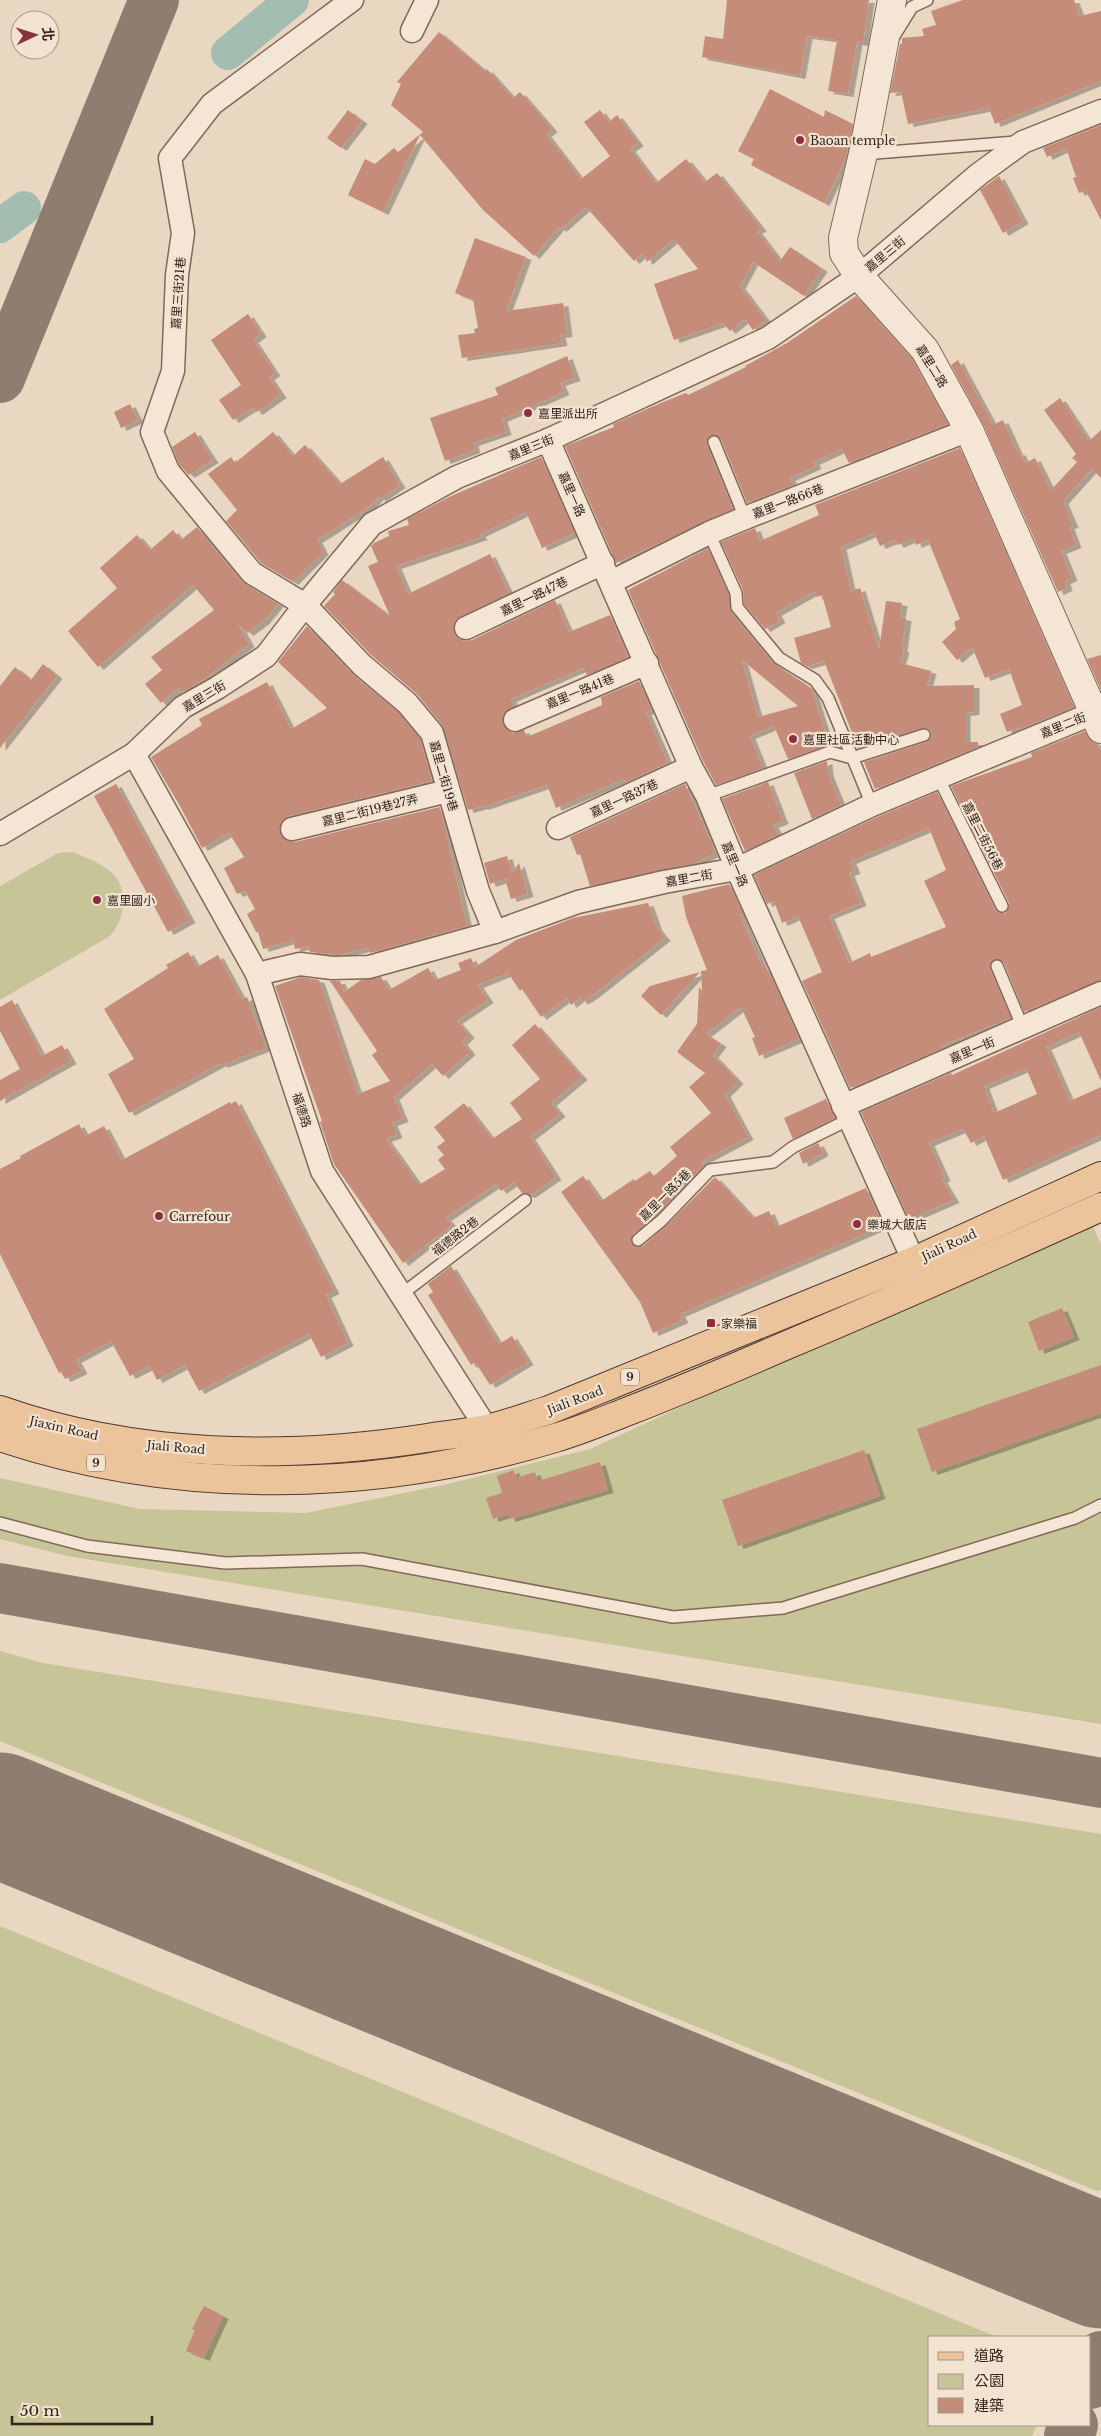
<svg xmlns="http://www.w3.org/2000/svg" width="1101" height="2436" viewBox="0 0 1101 2436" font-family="'Libre Baskerville','Noto Sans TC',serif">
<defs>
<filter id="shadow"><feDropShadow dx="5.5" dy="3" stdDeviation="0" flood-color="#0004"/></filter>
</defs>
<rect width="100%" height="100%" fill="#ead7c2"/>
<g fill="#c7c497">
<path d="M73,852C100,864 125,871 123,904C122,918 118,926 110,936L0,1000V886L58,853Z"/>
<path d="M1089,1218L1101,1244V1724L67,1556L0,1539V1478L140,1509L306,1513L448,1484L590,1449Z"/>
<path d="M0,1651L43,1663L1101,1834V2190L1097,2191L0,1741Z"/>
<path d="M0,1926L997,2337H930V2425H1037L1032,2436H0Z"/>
</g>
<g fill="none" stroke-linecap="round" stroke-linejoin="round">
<g stroke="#a4bdb1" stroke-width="34">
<path d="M228,53L292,0"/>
<path d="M0,226L24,208"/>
</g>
<g stroke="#8e7e70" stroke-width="50">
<path d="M0,378L154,0"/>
<path d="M0,1588L1101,1783"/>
<path d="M1090,2384L1101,2356"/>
<path d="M1069,2436L1073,2425"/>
</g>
<path stroke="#8e7e70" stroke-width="125" d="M0,1815L1101,2266"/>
</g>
<g fill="#c58c7a" fill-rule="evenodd" filter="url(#shadow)">
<path d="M727,0H869L863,43L857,42L848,94L828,91L837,40L807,36L800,76L702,57L705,36L723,39Z"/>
<path d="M963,0H1074L1080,16L1101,11V81L995,124L989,108L908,124L901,92L890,93L900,44H902V38L924,36L922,29L936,25L931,11Z"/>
<path d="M439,32L485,71L487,69L513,98L520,92L552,129L546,134L581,179L610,156L584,122L600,110L609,122L617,115L638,143L630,149L656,183L686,159L705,182L717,173L761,228L757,231L780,261L790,247L822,269L804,296L753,262L740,286L766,320L753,330L745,319L730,331L723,323L674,340L654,284L698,269L674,239L647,262L643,253L634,261L586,207L561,229L559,227L534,256L483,210L420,135L383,212L348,195L365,159L375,164L394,148L398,152L423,132L391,105L401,84L397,82Z"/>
<path d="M770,89L824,117L825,110L853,124L845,160L824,203L751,165L754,159L738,151Z"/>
<path d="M348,110L362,121L341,148L327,138Z"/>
<path d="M1101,125V220L1086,191L1079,193L1073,178L1076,177L1066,148L1047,157L1043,148Z"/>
<path d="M999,176L1023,221L1003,233L980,190Z"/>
<path d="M475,238L526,257L506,311L563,303L567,334L560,335L562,343L462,358L458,335L475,333L474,329L478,328L473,300L455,293Z"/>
<path d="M856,296L912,359L948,424L849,463L842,449L814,462L816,466L790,478L793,485L747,503L721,439L715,435H711L707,441V445L733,509L616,563L565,446L614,427L613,424L663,402L686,393L688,395L746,367L745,366L787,343Z"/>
<path d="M248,314L261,334L253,340L275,373L269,377L281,395L257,412L253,407L233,420L219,400L241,385L211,340Z"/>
<path d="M567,356L575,378L560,383L564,392L502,419L506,432L473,443L475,450L445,461L430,418L498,395L495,388Z"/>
<path d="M958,360L993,425L1003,420L1018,453L1020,452L1025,463L1035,458L1051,490L1077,462L1072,458L1076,454L1044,410L1060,398L1089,441L1101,430V478L1092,469L1063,501L1073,525L1069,526L1076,545L1061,551L1072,578L1065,581L1067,588L1058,592L983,424L951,365Z"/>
<path d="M130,404L138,420L121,428L114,412Z"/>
<path d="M195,432L213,460L189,475L179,464L172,447Z"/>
<path d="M273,432L293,456L305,445L340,484L383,457L400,485L380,499L379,496L370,506L317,540L323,552L293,582L261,563L226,521L237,510L208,474L231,457L235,463Z"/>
<path d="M960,448L1074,707L1020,729L1019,727L1007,732L1000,714L1022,705L1009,669L985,678L972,647L957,660L942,642L956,629L954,622L960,619L928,540L916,545L914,538L898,545L895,540L880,546L874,533L841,547L851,591L860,588L879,650L886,601L902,603L900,617L906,618L902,649L904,650L900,663L931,671L927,686L974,685V712L965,713V742H978V747L875,789L864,762L926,742L931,737V732L926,728H922L858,748L824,661L807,666L801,663L794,638L831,627L822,595L817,597L815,591L776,613L780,620L765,629L744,604L743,590L721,542L755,528L760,541L819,515L815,505Z"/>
<path d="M541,457L575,533L542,548L526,512L480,534L482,537L396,566L408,594L490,554L509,593L456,620L453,626L454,633L458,638L464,641L472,640L555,600L569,632L610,615L628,657L587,675L583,668L511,699L514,706L504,713L503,725L507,730L513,733L524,730L527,737L602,705L601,697L639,681L652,710L646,712L668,763L626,782L624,779L556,808L547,785L483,807V806L468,810L442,725L417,694L371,655L324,606L335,594L333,592L342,580L390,616L368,566L378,562L371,546L374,543L389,536L388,531L409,525L407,519L451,496Z"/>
<path d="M197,527L242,582L278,604L264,621L248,633L238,624L249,644L202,681L182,692L179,688L161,703L145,684L162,670L151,657L214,610L193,585L98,667L68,631L117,588L100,568L137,535L150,550L173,530L181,540Z"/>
<path d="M708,548L729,595L731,612L773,663L812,689L829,745L788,759L774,726L750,736L763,768L716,785L703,761L628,590ZM742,660L798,706L758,717Z"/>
<path d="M307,626L353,675L398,712L420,739L432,781L289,816L280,825L279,833L288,841L295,842L440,807L467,926L370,953L369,948L338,955L310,952L308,946L295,949L293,940L263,949L258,932H256L247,914L255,909L245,891L237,894L224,868L244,857L229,833L202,848L180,806L151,757L202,725L199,719L267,682L291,729L327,708L278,662Z"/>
<path d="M1101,655V690L1087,659Z"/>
<path d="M43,664L57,676L0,748V686L15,667L31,680Z"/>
<path d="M1085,731L1101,750V980L1024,1012L1004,963L998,959H994L990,965V969L1011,1018L940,1046L941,1049L850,1088L802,981L822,972L798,916L782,923L774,901L767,904L754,875L877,817L937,792L995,909L998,912L1005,913L1008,910L1009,903L951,786L1032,757L1031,753ZM929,828L946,870L924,881L946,927L871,957L870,953L849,963L829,916L861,903L849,873L855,871L851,861Z"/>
<path d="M827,761L828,773L841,805L812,819L794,773Z"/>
<path d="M768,782L783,821L773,825L779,835L745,851L722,799Z"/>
<path d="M116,784L190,920L168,932L94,796Z"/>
<path d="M685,784L716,853L693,864L590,886L580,854L577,855L570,837Z"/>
<path d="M507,856L512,873L519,863L528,894L511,899L506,882L509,878L490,884L484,863Z"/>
<path d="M729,884L743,913L740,915L763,968L765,966L775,984L799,1039L759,1056L752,1038L755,1037L741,1007L706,1034L721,1044L713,1055L738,1081L725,1094L748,1137L701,1162L704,1165L657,1214L633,1234L631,1242L636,1247L643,1246L667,1225L715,1177L753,1218L769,1211L776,1227L866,1188L883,1226L680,1314L683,1320L653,1333L640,1302L561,1192L583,1176L601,1201L634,1179L635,1181L650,1171L654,1176L677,1156L670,1147L711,1113L689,1087L705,1073L677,1052L697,1024L699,987L702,991L701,971L707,970L686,917L682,896Z"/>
<path d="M648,903L657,928L665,938L592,996L582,1002L580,998L571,1005L567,998L541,1017L522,989L520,991L508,973L478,985L488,1000L457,1021L469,1035L462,1042L470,1052L443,1076L432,1064L394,1097L403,1119L392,1123L397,1135L386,1139L419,1185L445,1169L438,1160L444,1155L437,1147L445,1141L434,1127L464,1103L492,1139L522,1119L510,1103L540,1079L512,1045L535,1024L582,1077L551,1103L560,1114L530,1137L556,1177L530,1195L522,1193L514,1182L501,1191L496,1184L446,1218L452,1225L403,1263L334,1164L320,1122L322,1121L275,986L301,977L319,980L358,1094L390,1081L372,1055L377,1051L330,981H340L344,992L361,980L381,977L389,990L428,968L435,980L461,970L458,963L471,958L475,967L516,940L573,918Z"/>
<path d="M188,952L197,967L218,955L242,999L247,997L266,1048L222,1065L221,1063L129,1113L108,1074L134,1059L104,1009L168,968L166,965Z"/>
<path d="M700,972L661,1015L641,996L650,986Z"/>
<path d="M12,1000L42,1056L62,1045L71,1061L0,1101V1080L20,1069L0,1031V1007Z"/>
<path d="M1101,1007V1081L1079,1032L1046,1047L1070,1101L1101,1087V1135L1003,1180L984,1136L971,1143L963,1129L929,1143L945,1178L942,1180L954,1200L912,1218L910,1214L907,1215L861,1112L951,1073L952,1075ZM1026,1068L1037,1094L994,1113L984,1086Z"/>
<path d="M826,1099L835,1118L793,1139L784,1118Z"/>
<path d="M236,1101L334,1291L326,1295L348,1343L321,1357L309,1334L199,1391L185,1365L157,1380L150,1366L130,1376L111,1341L76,1360L82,1371L65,1379L61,1372L59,1373L0,1254V1169L21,1158L20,1156L79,1124L85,1136L104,1126L122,1160L230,1102L231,1104Z"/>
<path d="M818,1143L823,1153L803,1164L799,1153Z"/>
<path d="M451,1266L499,1344L512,1336L528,1362L490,1385L475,1362L471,1365L428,1295L433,1292L428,1284Z"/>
<path d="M1062,1308L1074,1337L1039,1351L1028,1322Z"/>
<path d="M1101,1365V1413L932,1472L917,1429Z"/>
<path d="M864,1450L880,1496L738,1546L722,1500Z"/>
<path d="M600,1462L608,1490L510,1519L508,1514L493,1519L486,1498L502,1493L497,1476L514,1470L516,1478L535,1472L538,1481Z"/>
<path d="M204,2306L223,2316L204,2358L186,2351L195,2330L192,2329Z"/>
</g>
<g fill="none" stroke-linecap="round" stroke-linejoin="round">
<g stroke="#82685a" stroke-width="14">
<g id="service">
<path d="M894,36L912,7L927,0"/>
<path d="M863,154L1016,142"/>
<path d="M714,442L745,518"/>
<path d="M709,533L736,593L737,607L779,658L815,680L828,698L872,805"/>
<path d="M939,779L1002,906"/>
<path d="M707,796L830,752L852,758L924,735"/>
<path d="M997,966L1023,1028"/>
<path d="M638,1240L662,1220L710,1170L773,1162L793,1147L848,1120"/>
<path d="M402,1294L525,1200"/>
<path d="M0,1523L87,1546L225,1563L362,1559L673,1617L783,1608L1075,1518L1101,1505"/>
</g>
</g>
<g stroke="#82685a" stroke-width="25">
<g id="minor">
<path d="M352,0L212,104L170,158L183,233L177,275L173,371L152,432L168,471L252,573L305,605L362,665L407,703L432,733L478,891L495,932"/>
<path d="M412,31L427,0"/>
<path d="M548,440L691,767L707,796L737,869L920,1275"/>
<path d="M611,582L709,533L745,518L969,430"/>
<path d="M466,628L603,563"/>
<path d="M515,720L647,663"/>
<path d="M134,754L257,974L322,1171L487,1429L489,1444"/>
<path d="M558,828L691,767"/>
<path d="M292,829L448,791"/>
<path d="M0,834L134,754L183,707L217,688L266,656L305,605L372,524L457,477L548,440L768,338L859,276L979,174L1023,142L1101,111"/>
<path d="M257,974L300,964L332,968L369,967L495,932L578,902L664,882L737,869L872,805L1101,710"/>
<path d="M843,1106L1101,993"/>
</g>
</g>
<g stroke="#82685a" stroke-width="30">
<path id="tertiary" d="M892,0L863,154L843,238L844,253L859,276L925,350L969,430L1101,729"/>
</g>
<g stroke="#50382f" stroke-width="30">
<g id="primary">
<path d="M0,1410C136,1458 286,1460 427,1438C447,1435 468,1433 487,1429C508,1424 529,1416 549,1410L914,1261L1101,1176"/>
<path d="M0,1437C178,1497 377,1492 555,1438C579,1431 603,1421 626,1412C680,1391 734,1368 787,1345C892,1301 997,1254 1101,1207"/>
</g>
</g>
<use href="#service" stroke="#f5e5d4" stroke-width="11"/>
<use href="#minor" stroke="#f5e5d4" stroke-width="22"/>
<use href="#tertiary" stroke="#f5e5d4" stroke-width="28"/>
<use href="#primary" stroke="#ebc49c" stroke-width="28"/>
</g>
<g fill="#8c3040" stroke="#f2e2d0" stroke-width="2">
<circle cx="800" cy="140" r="5"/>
<circle cx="528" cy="413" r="5"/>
<circle cx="793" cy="739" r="5"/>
<circle cx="97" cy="900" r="5"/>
<circle cx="159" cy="1216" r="5"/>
<circle cx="857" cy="1224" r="5"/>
<rect x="706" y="1318" width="10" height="10" rx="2.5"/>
</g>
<g text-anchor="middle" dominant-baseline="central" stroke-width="4.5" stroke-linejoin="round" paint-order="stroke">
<g fill="#f2e2d0" stroke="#6c5d53" stroke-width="1">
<rect x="621" y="1368.5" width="18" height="17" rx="4"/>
<rect x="87" y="1454.5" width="18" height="17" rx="4"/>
</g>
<g font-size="11" font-weight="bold" fill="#33241e">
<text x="630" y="1377">9</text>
<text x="96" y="1463">9</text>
</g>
<g font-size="12" fill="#33241e" stroke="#f2e2d0" text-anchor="start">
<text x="810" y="140">Baoan temple</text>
<text x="538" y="413">嘉里派出所</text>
<text x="803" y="739">嘉里社區活動中心</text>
<text x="107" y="900">嘉里國小</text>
<text x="169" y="1216">Carrefour</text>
<text x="867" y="1224">樂城大飯店</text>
<text x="721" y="1323">家樂福</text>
</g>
<g font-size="12" fill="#33241e" stroke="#f2e2d0">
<text transform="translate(885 254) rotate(-40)">嘉里三街</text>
<text transform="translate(178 293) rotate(-86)">嘉里三街21巷</text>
<text transform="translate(932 366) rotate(58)">嘉里二路</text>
<text transform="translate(531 447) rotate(-22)">嘉里三街</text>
<text transform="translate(572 494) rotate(66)">嘉里一路</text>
<text transform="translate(788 501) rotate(-21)">嘉里一路66巷</text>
<text transform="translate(534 596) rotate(-26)">嘉里一路47巷</text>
<text transform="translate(580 691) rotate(-22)">嘉里一路41巷</text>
<text transform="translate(204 696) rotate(-31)">嘉里三街</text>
<text transform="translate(1063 725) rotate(-22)">嘉里二街</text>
<text transform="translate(444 776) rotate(74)">嘉里二街19巷</text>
<text transform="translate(624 798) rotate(-25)">嘉里一路37巷</text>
<text transform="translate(370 810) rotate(-14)">嘉里二街19巷27弄</text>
<text transform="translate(983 836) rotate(63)">嘉里二街56巷</text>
<text transform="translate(735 864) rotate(67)">嘉里一路</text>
<text transform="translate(689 878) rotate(-10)">嘉里二街</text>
<text transform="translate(972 1050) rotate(-23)">嘉里一街</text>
<text transform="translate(302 1110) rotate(72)">福德路</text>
<text transform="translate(665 1195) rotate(-45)">嘉里一路5巷</text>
<text transform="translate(455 1236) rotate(-38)">福德路2巷</text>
<text transform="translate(949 1245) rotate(-25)">Jiali Road</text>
<text transform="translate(575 1400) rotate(-21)">Jiali Road</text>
<text transform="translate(64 1428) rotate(13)">Jiaxin Road</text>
<text transform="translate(176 1447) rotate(5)">Jiali Road</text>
</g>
</g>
<rect x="928" y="2336" width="162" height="90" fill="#f2e2d0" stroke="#a69689"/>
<rect x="938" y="2352" width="25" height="8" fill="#ebc49c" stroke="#a69689"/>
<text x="974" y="2361" font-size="15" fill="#33241e">道路</text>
<rect x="938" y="2374" width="25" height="15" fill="#c7c497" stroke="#a69689"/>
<text x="974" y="2386" font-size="15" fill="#33241e">公園</text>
<rect x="938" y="2398" width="25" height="15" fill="#c58c7a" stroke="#a69689"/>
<text x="974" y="2411" font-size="15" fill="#33241e">建築</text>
<g transform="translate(35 35) rotate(86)"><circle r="24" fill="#f2e2d0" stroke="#a69689"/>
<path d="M0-4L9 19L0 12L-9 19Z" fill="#8c3040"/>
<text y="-8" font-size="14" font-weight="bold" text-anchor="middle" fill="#33241e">北</text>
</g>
<path d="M12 2416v8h140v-8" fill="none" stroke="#33241e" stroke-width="2.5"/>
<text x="20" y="2416" font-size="15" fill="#33241e" stroke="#f2e2d0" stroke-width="4" paint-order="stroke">50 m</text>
</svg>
